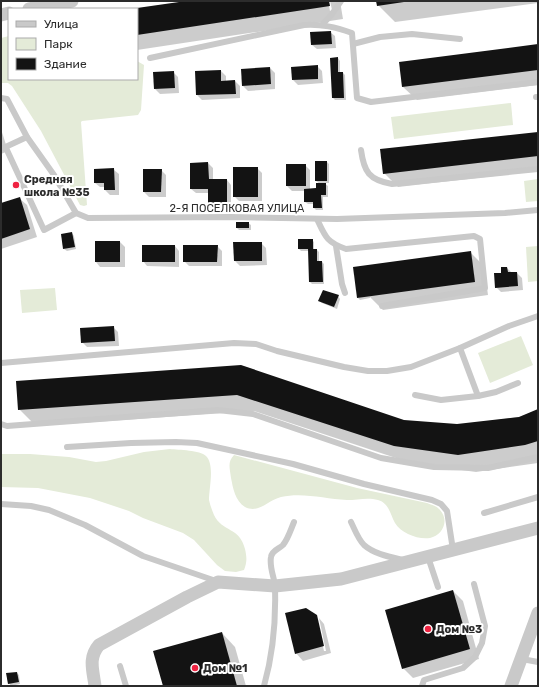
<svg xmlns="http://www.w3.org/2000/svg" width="539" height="687" viewBox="0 0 539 687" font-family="Rubik,sans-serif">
<rect width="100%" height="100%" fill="#fff"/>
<g fill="#e4ebd8">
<path d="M9,36V79H137V61L144,65L141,110L138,115L82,121L81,122L87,205L84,206L80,205L41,131L12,86L8,83H1V38Z"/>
<path d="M511,103L513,125L394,139L391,117Z"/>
<path d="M538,179V201L526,202L524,181Z"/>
<path d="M538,246V281L528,282L526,247Z"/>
<path d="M55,288L57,310L22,313L20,290Z"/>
<path d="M521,336L533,365L490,383L478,353Z"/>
<path d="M170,449C179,450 200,450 206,456C215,465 209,488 209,500C210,505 212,510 214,515C222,532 240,527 245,549C247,558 247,562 244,570L236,572L225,571L217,565L194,540L183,533L143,518L129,511L90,498L38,488L1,487V454H30L69,457L96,462L106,461L144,452Z"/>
<path d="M234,455L357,488L427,503C432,505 437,506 440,510C450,521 442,536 430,538C418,540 401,533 395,523C390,514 389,503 378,500C368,497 357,500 347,500C325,499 303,492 281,497C268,500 259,514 245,507C235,501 233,488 231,478C230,469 227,462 234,455Z"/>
</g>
<g fill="#0003">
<path d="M193,1H328L330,11L332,10L330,1H340L343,19L137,50V9Z"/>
<path d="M377,1H538V3L395,22L378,5Z"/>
<path d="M330,32L335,36L336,48L317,49L312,45Z"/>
<path d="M538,45V85L417,100L403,87L400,63Z"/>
<path d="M338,58L340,61V73H343L345,75L346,100H335L333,98Z"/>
<path d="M317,66L322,71L323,83L298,85L293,80Z"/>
<path d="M270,68L275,73V89L248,91L243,86Z"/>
<path d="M221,71L226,76V82L235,81L240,86V98L202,100L197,95Z"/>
<path d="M173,72L178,77L179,93L160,94L155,89L154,73Z"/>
<path d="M1,129L8,151L1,154Z"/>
<path d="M538,133V171L398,187L384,173Z"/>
<path d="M316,162H327L329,164V183H324L328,186V197H323V210H316L314,208V204H308L305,202V191H292L287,186L305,165L310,170V189H317L320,184L316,181Z"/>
<path d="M208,163L213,168V180H227L231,185V211H214L209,207V193H196L191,189Z"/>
<path d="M257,168L262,173V201H239L234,196Z"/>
<path d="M114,170L119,174V195H110L105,190V187H100L95,183Z"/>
<path d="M161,170L166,175V197H149L144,192Z"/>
<path d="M19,198L27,205L37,237L1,249V204Z"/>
<path d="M248,223L251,225V230H239L237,228Z"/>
<path d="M72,233L74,236L76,249L67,251L64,249Z"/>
<path d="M312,240L314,242V250H317L319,252V262H322L324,264V284H312L310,282L309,251H301L299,249Z"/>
<path d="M120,242L125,247V267H100L96,262Z"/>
<path d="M261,243L266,248L267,265L240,266L235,261Z"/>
<path d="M175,246L179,251V267L147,266L143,261Z"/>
<path d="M217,246L222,251V266H189L184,261Z"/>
<path d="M470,252L484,266L488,295L383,310L370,297V298L360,300L358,298Z"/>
<path d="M507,268L512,273H517L522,278L523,290L501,292L496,287L502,274Z"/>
<path d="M338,296L340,299L337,309L322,303L319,301Z"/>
<path d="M113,327L118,332L119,346L87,347L82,342Z"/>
<path d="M241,366L404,421L457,425L519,417L538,410V463L476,472L411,463L254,411L36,426L19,409Z"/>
<path d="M453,591L463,601L479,659L413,678L403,668Z"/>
<path d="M316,617L324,651H326L319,618L324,624L331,653L303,661L296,653Z"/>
<path d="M222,633L235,647L246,686H164Z"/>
<path d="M17,673L19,675L20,684L11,686L9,683Z"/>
</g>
<g fill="#131313">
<path d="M186,1H329L330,6L137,35V8Z"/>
<path d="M376,1H404V2L377,6Z"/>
<path d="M331,31L332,44L311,45L310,32Z"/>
<path d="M538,44V70L402,87L399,62Z"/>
<path d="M338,57V72H343L344,98H332L330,58Z"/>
<path d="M318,65V79L292,80L291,67Z"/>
<path d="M270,67L271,84L242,86L241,69Z"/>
<path d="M221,70V81L235,80L236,94L196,95L195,71Z"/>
<path d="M174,71L175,88L154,89L153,72Z"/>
<path d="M538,132V156L383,174L380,149Z"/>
<rect x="315" y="161" width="12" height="20"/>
<path d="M208,162L209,179H227V207H208V189H190V163Z"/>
<rect x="286" y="164" width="20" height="22"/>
<rect x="233" y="167" width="25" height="30"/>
<path d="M114,168L115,190H104V183H94V169Z"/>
<path d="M143,169H162L161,192H143Z"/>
<path d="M316,183H326V195H321L322,208H313V202H304V189L316,188Z"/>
<path d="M20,197L30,229L1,239V203Z"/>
<rect x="236" y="222" width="13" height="6"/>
<path d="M72,232L75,247L63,249L61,234Z"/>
<path d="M298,239H313V249H317V261H322L323,282H309L308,249H298Z"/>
<rect x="95" y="241" width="25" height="21"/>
<path d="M233,242H262V261H234Z"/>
<rect x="142" y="245" width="33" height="17"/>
<path d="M183,245H218L217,262H183Z"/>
<path d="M471,251L475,282L357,298L353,267Z"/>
<path d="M501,267H507L508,272H517L518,286L495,288L494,273H501Z"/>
<path d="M323,290L339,295L334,307L318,301Z"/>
<path d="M114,326L115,341L81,343L80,328Z"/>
<path d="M241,365L404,420L457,424L519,417L538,409V441L525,445L458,455L394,446L237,395L18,410L16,381Z"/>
<path d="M453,590L470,649L402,669L385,610Z"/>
<path d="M306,608L317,615L324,646L295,654L285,613Z"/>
<path d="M222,632L237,686H163L153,651Z"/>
<path d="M17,672L19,682L8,684L6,673Z"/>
</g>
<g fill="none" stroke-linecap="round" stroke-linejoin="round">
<g stroke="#c9c9c9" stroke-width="6">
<path d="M322,25L332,14L341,1"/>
<path d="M353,44L380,37L412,34L460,39"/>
<path d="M150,58L304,25C322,24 335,27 352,33L357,98L371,102L538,82"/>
<path d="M536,97H538"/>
<path d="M1,98L7,99L27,137L54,175L76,213L88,218L230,217L337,219L505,213L538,210"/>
<path d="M6,148L44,230L76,213"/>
<path d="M1,149L27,137"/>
<path d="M361,150C364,172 369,180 392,184L538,169"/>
<path d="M317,219C325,236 326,242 346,249L474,236L480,239L485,288L382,306"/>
<path d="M336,246L342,284L345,293"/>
<path d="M460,348L478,396"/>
<path d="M1,363L234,343L256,344L277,351L344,367L368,371H387L411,367L460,348L509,326L538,316"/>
<path d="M415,395L441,400L478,396L496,392L518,383"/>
<path d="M1,424L7,426L218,410L253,414L381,458L434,467L488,468L538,457"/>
<path d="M67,447L131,443L176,442L197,443L293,464L364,484L432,500L441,504L447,511L453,550"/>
<path d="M1,504L31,506L49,510L85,525L143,556L216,581"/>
<path d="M484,513L538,497"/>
<path d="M351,522C355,530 358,539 364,545C374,554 390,557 403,560"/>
<path d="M428,557L438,587"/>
<path d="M522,659L538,662"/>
<path d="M120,666L126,686"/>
<path d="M264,686C273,654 276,621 275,588C275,578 269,568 271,557C272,550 279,549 283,545C288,539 291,529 294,522"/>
<path d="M422,686L424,680L463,668L475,657L482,643L485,626L474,584"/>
</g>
<g stroke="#c9c9c9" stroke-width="13">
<path d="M29,9L72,1"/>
<path d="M1,15L9,13"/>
<path d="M95,686C93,670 88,658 99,645L187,597L218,582L275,586L341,579L538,528"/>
<path d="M511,686L538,613"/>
</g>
</g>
<g fill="#ef2241" stroke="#fff" stroke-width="1.5">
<circle cx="16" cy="185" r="4"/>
<circle cx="428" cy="629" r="4"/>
<circle cx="195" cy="668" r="4"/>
</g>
<g text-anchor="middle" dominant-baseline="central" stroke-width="4" stroke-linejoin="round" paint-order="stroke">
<g font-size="11" font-weight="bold" fill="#2c2c2c" stroke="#fff" text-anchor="start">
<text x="24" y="179">Средняя<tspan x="24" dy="13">школа №35</tspan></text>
<text x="436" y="629">Дом №3</text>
<text x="203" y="668">Дом №1</text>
</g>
<g font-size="11" fill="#2c2c2c" stroke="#fff">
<text x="237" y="208">2-Я ПОСЕЛКОВАЯ УЛИЦА</text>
</g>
</g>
<rect width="539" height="687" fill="none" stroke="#2c2c2c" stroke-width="4"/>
<rect x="8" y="8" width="130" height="72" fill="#ffffff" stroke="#ababab"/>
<rect x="16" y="21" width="20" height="6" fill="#c9c9c9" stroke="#ababab"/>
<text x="44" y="28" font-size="12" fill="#2c2c2c">Улица</text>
<rect x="16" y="38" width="20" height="12" fill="#e4ebd8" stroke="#ababab"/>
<text x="44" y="48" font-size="12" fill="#2c2c2c">Парк</text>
<rect x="16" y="58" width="20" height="12" fill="#131313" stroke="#ababab"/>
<text x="44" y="68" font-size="12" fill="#2c2c2c">Здание</text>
</svg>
